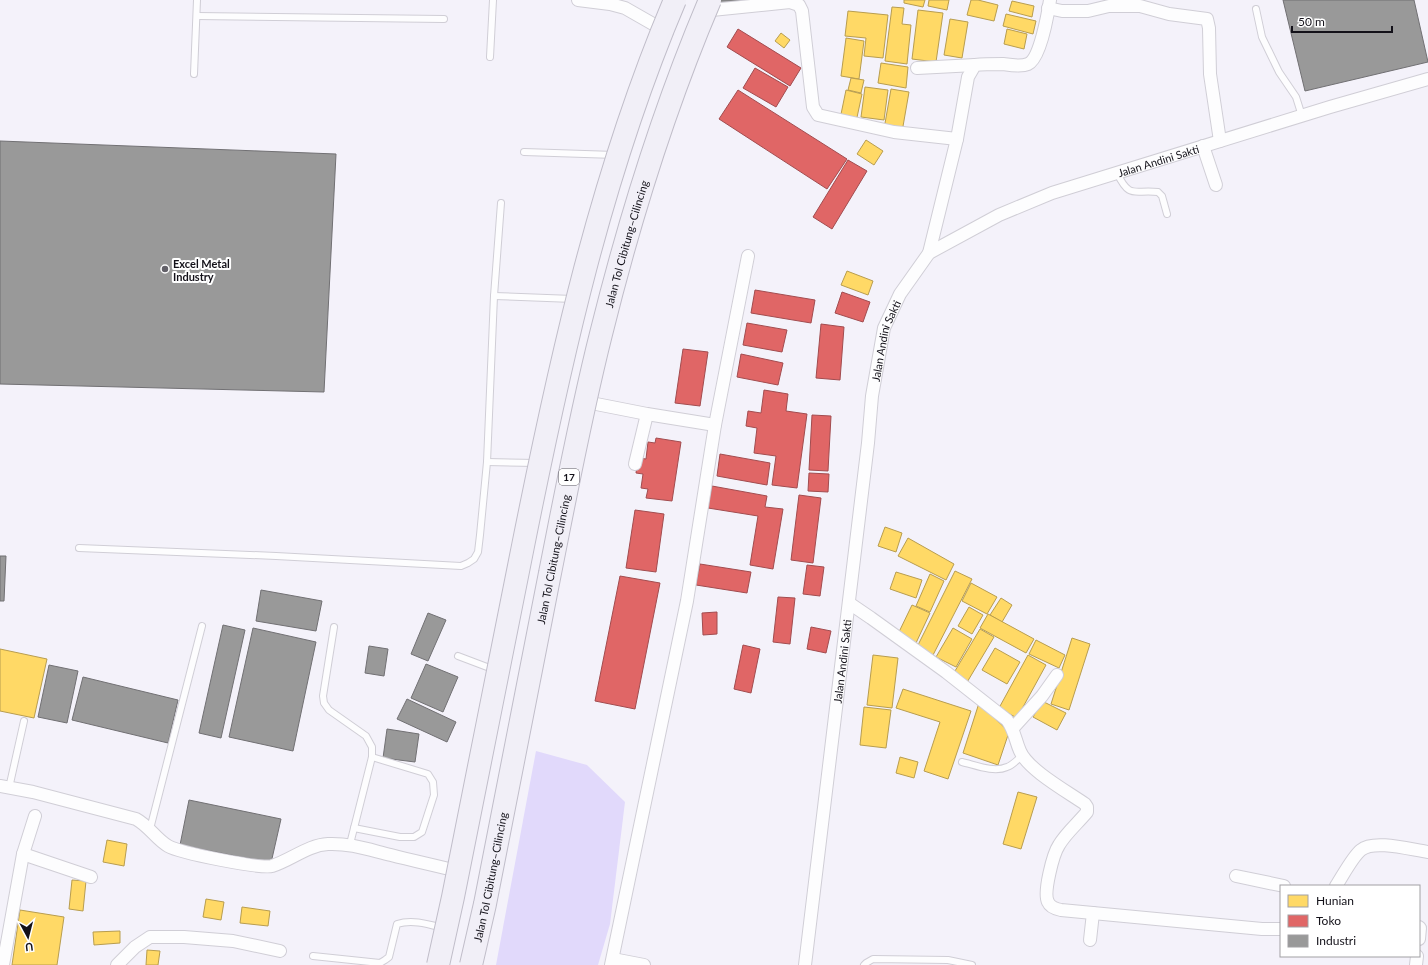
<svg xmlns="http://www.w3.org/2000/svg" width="1428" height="965" viewBox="0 0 1428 965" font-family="Lato,sans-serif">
<rect width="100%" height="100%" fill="#f4f2fa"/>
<path fill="#e1d9fb" d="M536,751L587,765L625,802L610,924L598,965H496Z"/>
<g fill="#ffd966" stroke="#b89d4f">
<path d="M904,0H925L923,7L904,3Z"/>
<path d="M929,0H949L947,10L928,6Z"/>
<path d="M971,0H978L998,5L994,21L967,15Z"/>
<path d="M1012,1L1034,6L1032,17L1009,11Z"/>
<path d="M892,7L904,8L902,24L911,25L907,64L885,61Z"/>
<path d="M918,10L943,13L936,62L912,59Z"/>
<path d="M848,11L888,15L883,58L864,56L866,38L845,36Z"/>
<path d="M1006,14L1036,21L1033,34L1003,26Z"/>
<path d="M950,19L968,22L962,58L944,55Z"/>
<path d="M1007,29L1027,34L1024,49L1004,44Z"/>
<path d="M781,33L790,40L784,48L775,41Z"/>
<path d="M846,38L864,41L859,79L841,76Z"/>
<path d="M881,63L908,67L906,88L878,83Z"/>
<path d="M851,78L864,80L861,93L848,90Z"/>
<path d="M865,87L888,90L884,120L861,117Z"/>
<path d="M891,89L909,92L902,132L884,129Z"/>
<path d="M846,90L862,94L856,122L840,119Z"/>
<path d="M866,140L883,151L874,165L857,154Z"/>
<path d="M847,271L873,281L868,295L841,285Z"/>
<path d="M885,527L902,533L896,552L878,546Z"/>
<path d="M908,538L954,564L946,580L898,556Z"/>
<path d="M955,571L972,579L932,657L916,649Z"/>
<path d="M896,572L922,580L916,598L890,589Z"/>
<path d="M930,574L944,581L930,612L916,606Z"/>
<path d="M971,583L997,597L987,614L962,601Z"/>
<path d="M1001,598L1012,605L1002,622L990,615Z"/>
<path d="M912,605L930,613L916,643L898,634Z"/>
<path d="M969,607L983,615L972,634L958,626Z"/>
<path d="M988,614L1034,639L1026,653L980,628Z"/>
<path d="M953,628L972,639L956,667L936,657Z"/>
<path d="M980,629L994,637L966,684L952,676Z"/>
<path d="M1072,638L1090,644L1069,710L1051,704Z"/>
<path d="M1036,640L1065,655L1059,668L1029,654Z"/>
<path d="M995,648L1020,662L1007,684L982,670Z"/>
<path d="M0,649L47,659L34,718L0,711Z"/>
<path d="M873,655L898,658L892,708L867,705Z"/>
<path d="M1028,655L1046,665L1017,718L999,708Z"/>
<path d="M903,689L971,711L948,779L924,771L940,722L896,708Z"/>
<path d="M1042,701L1066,713L1057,730L1033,717Z"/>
<path d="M979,703L1009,732L998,765L963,753Z"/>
<path d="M864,707L891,710L886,748L860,745Z"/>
<path d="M900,757L918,762L914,778L896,773Z"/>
<path d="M1018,792L1037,797L1021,849L1003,844Z"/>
<path d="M107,840L127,844L124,866L103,862Z"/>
<path d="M72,880L86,881L83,911L69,909Z"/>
<path d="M206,899L224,902L221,920L203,917Z"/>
<path d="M242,907L270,911L268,926L240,923Z"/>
<path d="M20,910L64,917L57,965H12Z"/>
<path d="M120,931V943L94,945L93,932Z"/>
<path d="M147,950L160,951L158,965H146Z"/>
</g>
<g fill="#e06666" stroke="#a24c4f">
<path d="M738,29L801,68L790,86L727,47Z"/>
<path d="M755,68L788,87L776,107L743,88Z"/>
<path d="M738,90L847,159L827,189L719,119Z"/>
<path d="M848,160L867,171L832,229L813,217Z"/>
<path d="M755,290L815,300L811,323L751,313Z"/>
<path d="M842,292L870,302L863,322L835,313Z"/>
<path d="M747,323L787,330L782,352L743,345Z"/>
<path d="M821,324L844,327L840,380L816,378Z"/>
<path d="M683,349L708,352L700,406L675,403Z"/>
<path d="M741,354L783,363L778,385L737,377Z"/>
<path d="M764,390L788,394L786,411L807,414L797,488L772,485L776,456L754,453L757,428L746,426L748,411L761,413Z"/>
<path d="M812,415L831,416L828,471L809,470Z"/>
<path d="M656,438L681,442L672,501L646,498L648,489L641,488L643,474L636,473L638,458L646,459L648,442L655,443Z"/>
<path d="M720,454L770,463L767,485L717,476Z"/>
<path d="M809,473L829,474L828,492L808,491Z"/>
<path d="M712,486L767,496L765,507L783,509L773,569L750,565L758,516L708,508Z"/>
<path d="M799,495L821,498L813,563L791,560Z"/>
<path d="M635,510L664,514L656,572L626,568Z"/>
<path d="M700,564L751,572L747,593L696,585Z"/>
<path d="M807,565L824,567L820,596L803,594Z"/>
<path d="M620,576L660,583L635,709L595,701Z"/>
<path d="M778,597L795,598L790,644L773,642Z"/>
<path d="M717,612V634L703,635L702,613Z"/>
<path d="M811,627L831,631L826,653L807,649Z"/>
<path d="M743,645L760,649L751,693L734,689Z"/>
</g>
<g fill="#999" stroke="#717073">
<path d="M715,0H747L745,4H721Z"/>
<path d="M1283,0H1414L1428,62L1305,91Z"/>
<path d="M0,141L336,154L324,392L0,384Z"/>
<path d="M0,556H6L4,601H0Z"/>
<path d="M261,590L322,601L316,631L256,621Z"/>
<path d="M428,613L446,620L428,661L411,654Z"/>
<path d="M223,625L245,630L221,738L199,733Z"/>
<path d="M253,628L316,642L293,751L229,737Z"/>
<path d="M369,646L388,649L384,676L365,673Z"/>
<path d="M426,664L458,677L443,712L411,698Z"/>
<path d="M49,665L78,671L67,723L38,717Z"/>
<path d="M83,677L178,700L168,743L72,720Z"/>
<path d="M407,699L456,722L447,742L397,719Z"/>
<path d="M387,729L419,734L415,762L383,758Z"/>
<path d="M189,800L281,819L271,863L180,845Z"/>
</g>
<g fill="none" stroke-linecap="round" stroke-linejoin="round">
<g stroke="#d0ced6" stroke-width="8">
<g id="service">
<path d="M1256,9L1262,37L1279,72L1296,97L1302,116"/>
<path d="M197,16L444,19"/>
<path d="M490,57L493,0"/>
<path d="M194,74L197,0"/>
<path d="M524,152L615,155"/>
<path d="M1117,173C1130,200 1134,189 1158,192L1162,196L1167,214"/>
<path d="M494,296L573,299"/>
<path d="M487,462L536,463"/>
<path d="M79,548L276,556L461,566L468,563L474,559L478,552L480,535L487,462L494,296L501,203"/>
<path d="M334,627L323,696L324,703L329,710L366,736L372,747V757L350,844"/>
<path d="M458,656L495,670"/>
<path d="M962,762C975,765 994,773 1007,767C1013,765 1018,759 1023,755"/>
<path d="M9,788L24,721"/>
<path d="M354,828L400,837H414L422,832L434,795L433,782L428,774L372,757"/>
<path d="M150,829L202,626"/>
<path d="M313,956L380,963L385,960L389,957L397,924C412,919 428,924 443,928"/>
<path d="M864,965L866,963L873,959L948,960L972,965"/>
</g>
</g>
<g stroke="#d0ced6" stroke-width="14">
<g id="minor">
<path d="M578,0L610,4L625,8L667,32"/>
<path d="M1048,8L1062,11H1088L1109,6H1140L1169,14L1207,19L1209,28L1210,74L1220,141"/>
<path d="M702,11L790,2L799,5L802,11L813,107L818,115L894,132L957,139"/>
<path d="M917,68L975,65"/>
<path d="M1203,146L1216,185"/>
<path d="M929,253L957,139L968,77L975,65C984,64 993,64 1003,64C1010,65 1021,67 1028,64C1040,59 1048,13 1050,0"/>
<path d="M581,401L647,414L715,425"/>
<path d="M635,464L647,414"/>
<path d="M849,603L871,618L946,672L1007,720C1015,731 1015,740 1020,751C1028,770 1068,792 1085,804L1087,807V812C1078,823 1066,833 1059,845C1053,854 1043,893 1048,902C1050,907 1056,909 1061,910L1262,929H1281"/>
<path d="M1013,728L1042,696L1057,675"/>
<path d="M0,786L33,792L136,819C149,826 156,839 168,846C180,853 261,869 272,866C291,860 308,845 328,844C350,843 370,850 391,855C414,861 438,866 461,872"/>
<path d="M23,854L91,877"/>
<path d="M1236,876L1284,886"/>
<path d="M1336,886C1342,877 1353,856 1361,850C1374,839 1412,850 1428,852"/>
<path d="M1419,927L1420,928L1419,939"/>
<path d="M1090,940L1093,913"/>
<path d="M613,959L644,965"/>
<path d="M3,965L23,854L35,816"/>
<path d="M117,965L135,947L150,937H184L233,941L280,951"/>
<path d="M611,965L687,601L715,425L748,256"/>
<path id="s1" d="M805,965L868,443L872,396L884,328L900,294L929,253L999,215L1052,193L1330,107L1428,79"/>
<path d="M1416,965L1417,956"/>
</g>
</g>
<use href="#service" stroke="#fdfdfe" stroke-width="6"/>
<use href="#minor" stroke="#fdfdfe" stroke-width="12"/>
<g stroke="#c0bdc9" stroke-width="24" stroke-linecap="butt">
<g id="motorway-bridge">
<path d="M438,965L453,897C477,780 499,663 523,546C560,361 601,174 675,0"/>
<path id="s2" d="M471,965L485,904C506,793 528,683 550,573C566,493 581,413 601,334C629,221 664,108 710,0"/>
</g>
</g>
<use href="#motorway-bridge" stroke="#f1eff7" stroke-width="22"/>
</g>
<circle fill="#626068" stroke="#fff" stroke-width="1.5" cx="165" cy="269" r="4"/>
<g text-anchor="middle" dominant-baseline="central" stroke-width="4" stroke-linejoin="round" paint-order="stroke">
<rect fill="#fff" stroke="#5a585e" stroke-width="1" x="559" y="469" width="20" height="16" rx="3"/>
<g font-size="10" font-weight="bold" fill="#131119">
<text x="569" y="477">17</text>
</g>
<g font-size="11" fill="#131119" stroke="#fff">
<text stroke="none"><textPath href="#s1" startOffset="978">Jalan Andini Sakti</textPath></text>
<text stroke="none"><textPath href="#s2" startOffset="738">Jalan Tol Cibitung–Cilincing</textPath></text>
<text stroke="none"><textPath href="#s1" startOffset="630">Jalan Andini Sakti</textPath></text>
<text stroke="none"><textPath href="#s2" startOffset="414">Jalan Tol Cibitung–Cilincing</textPath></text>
<text stroke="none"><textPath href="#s1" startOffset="306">Jalan Andini Sakti</textPath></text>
<text stroke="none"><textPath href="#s2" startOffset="90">Jalan Tol Cibitung–Cilincing</textPath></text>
</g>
<g font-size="11" font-weight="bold" fill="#131119" stroke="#fff" text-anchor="start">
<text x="173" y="263">Excel Metal<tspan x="173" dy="13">Industry</tspan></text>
</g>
</g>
<rect x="1280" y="885" width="140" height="72" fill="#ffffff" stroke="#a1a0a3"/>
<rect x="1288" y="895" width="20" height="12" fill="#ffd966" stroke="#a1a0a3"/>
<text x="1316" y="905" font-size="12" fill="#131119">Hunian</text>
<rect x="1288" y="915" width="20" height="12" fill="#e06666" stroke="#a1a0a3"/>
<text x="1316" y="925" font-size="12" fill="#131119">Toko</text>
<rect x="1288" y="935" width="20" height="12" fill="#999999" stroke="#a1a0a3"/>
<text x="1316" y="945" font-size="12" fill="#131119">Industri</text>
<g transform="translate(28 937) rotate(173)" stroke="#ffffff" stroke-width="3" paint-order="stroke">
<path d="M0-3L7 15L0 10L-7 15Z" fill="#131119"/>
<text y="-6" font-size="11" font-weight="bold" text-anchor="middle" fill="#131119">U</text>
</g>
<path d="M1292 26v6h100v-6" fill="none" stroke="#131119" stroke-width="2"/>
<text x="1298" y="26" font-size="12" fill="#131119" stroke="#ffffff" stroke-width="3" paint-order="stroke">50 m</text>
</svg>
